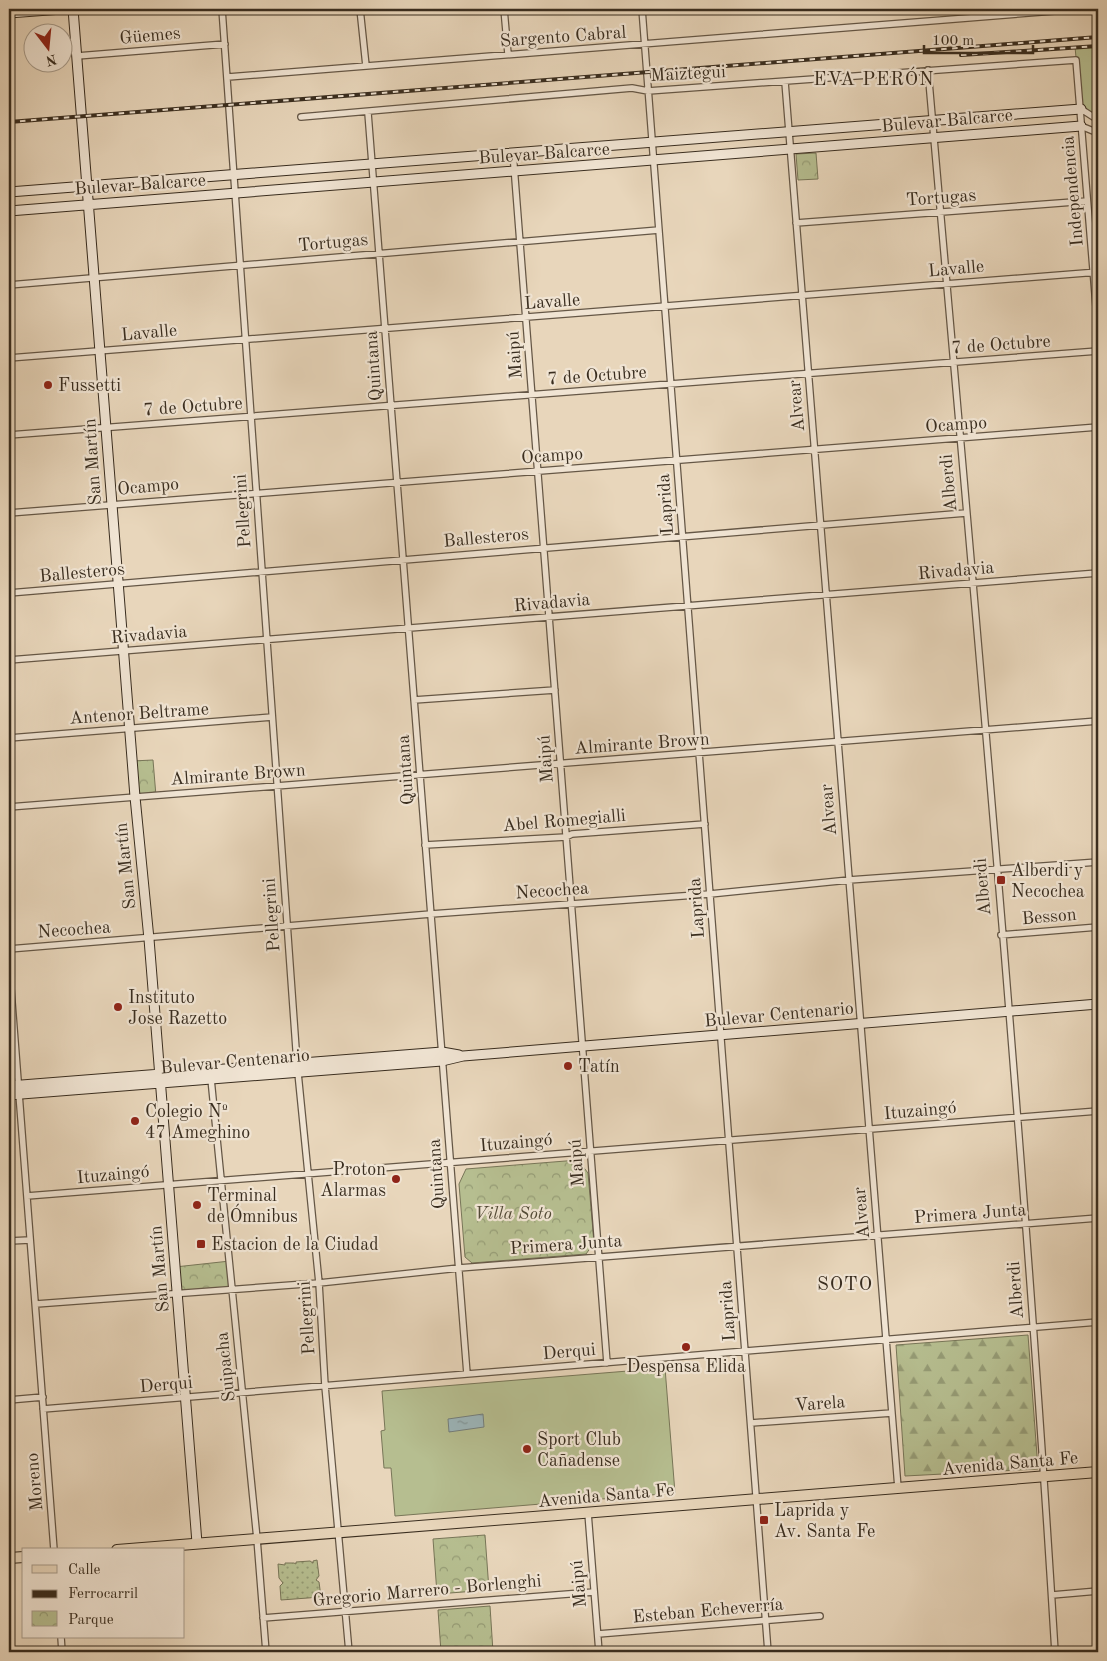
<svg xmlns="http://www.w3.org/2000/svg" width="1107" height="1661" font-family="'Old Standard TT',serif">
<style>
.grass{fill:#b6be90;stroke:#787658}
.forest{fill:url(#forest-firs);stroke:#787658}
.park{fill:url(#park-crowns);stroke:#787658}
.garden{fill:url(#garden-dots);stroke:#787658}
.water{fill:url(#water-ripples);stroke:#747f7d}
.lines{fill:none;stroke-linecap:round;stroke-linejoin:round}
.street-casing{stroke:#655746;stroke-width:8}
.secondary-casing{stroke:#392d1f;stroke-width:11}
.primary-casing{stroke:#392d1f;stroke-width:12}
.street{stroke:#f0e4d3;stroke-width:5.5}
.secondary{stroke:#f0e4d3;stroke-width:9}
.primary{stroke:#e8d6bb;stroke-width:10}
.rail-casing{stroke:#392d1f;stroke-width:4}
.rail{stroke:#f0e4d3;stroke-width:2;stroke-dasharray:5.5;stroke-linecap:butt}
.poi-dot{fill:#8f2418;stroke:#f0e4d3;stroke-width:2}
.labels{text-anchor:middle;stroke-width:4.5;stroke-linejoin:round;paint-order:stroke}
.street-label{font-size:18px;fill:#392d1f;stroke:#f0e4d3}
.poi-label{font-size:18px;fill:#392d1f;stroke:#f0e4d3;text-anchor:start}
.park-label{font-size:18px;font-style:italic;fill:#524a36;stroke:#f0e4d3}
.neighbourhood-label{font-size:19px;letter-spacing:1px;fill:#392d1f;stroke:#f0e4d3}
</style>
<defs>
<pattern id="forest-firs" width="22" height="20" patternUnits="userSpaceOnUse" patternTransform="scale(1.25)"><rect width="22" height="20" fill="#b6be90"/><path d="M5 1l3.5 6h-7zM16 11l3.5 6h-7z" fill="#959b75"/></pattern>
<pattern id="park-crowns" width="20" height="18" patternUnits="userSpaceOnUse" patternTransform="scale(1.25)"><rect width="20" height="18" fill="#b6be90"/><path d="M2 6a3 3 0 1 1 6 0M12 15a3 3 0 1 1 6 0" fill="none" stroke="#959b75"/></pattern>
<pattern id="garden-dots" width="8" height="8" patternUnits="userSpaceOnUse" patternTransform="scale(1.25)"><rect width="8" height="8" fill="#b6be90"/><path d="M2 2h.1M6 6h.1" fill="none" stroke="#959b75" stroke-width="1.8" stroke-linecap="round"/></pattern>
<pattern id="water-ripples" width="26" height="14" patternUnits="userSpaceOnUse" patternTransform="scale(1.25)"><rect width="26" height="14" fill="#9cb6bb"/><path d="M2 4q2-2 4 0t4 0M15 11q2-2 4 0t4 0" fill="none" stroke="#809497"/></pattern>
</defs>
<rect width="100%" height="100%" fill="#e8d6bb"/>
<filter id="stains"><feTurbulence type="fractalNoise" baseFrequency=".004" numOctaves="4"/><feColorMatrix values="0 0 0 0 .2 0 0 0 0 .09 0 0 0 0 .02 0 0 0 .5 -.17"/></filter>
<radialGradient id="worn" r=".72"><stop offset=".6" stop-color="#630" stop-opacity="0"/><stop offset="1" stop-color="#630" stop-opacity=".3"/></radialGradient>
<!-- grass -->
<path class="grass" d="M1098,46V120L1081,109L1075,47Z
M665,1368L675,1493L395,1516L391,1468H384L381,1431L385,1430L382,1391Z"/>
<!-- forest -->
<path class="forest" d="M1028,1335L1038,1469L905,1476L896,1345Z"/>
<!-- park -->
<path class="park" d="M816,153L818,179L798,180L796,154Z
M153,760L156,796L135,797L132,761Z
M578,1160L588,1173L594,1243L586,1254L472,1263L465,1257L459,1184L466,1169Z
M230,1261L233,1289L177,1293L175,1267Z
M485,1535L489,1590L437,1594L433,1539Z
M490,1606L493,1652H441L438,1610Z"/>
<!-- garden -->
<path class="garden" d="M317,1560L319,1576L316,1580L319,1582L321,1597L281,1600L280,1586L283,1583L279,1578L278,1564L285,1565V1563H294L296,1564V1562L310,1561L313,1563V1561Z"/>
<!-- water -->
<path class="water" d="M483,1414L484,1427L449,1432L448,1419Z"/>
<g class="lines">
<!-- street casing -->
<g class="street-casing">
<path id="street" d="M222,9L297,1063L319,1283L325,1386L349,1652
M360,9L366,66
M504,9L508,54
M642,9L768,1652
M77,56L225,44
M928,70C974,597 1023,1124 1055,1652
M228,77L1080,9
M785,82L898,1488
M1081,109L1098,120
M368,113L467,1374
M301,117L632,88L648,91L1076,60L1098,331
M1081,126L1098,133
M513,153L607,1363
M796,223L1087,201
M9,285L659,230
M9,358L1098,272
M9,435L1098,351
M9,513L1098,427
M9,593L966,513
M9,660L1098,573
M414,700L555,690
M9,738L272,717
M9,807L1098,721
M425,845L566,837L572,834L705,824
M1001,935L1098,927
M9,949L431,914L710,894L849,880L1098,862
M9,963L54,1550
M211,1079L257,1539L266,1652
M27,1196L1098,1111
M9,1241L30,1240
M36,1304L319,1283L459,1268L1098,1218
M9,1400L43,1397
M43,1409L1098,1322
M751,1423L892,1413
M588,1513L599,1652
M1052,1595L1098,1591
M263,1618L594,1592
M598,1634L820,1616
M61,1637L62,1652"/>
</g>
<!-- secondary casing -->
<g class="secondary-casing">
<path id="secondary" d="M73,9L135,797L149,939L197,1543
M9,13L62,9
M9,192L1081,109
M9,211L1081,126
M9,1086L442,1052L459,1055
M9,1095L442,1061L463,1056L1098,1004"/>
</g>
<!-- primary casing -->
<g class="primary-casing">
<path id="primary" d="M117,1550L1098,1472
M9,1558L24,1557"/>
</g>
<!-- street -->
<use href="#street" class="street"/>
<!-- secondary -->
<use href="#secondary" class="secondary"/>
<!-- primary -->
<use href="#primary" class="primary"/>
<!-- rail casing -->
<g class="rail-casing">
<path id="rail" d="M961,55L1098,46
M9,122L1098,37"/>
</g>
<!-- rail -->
<use href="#rail" class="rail"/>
</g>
<!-- markers -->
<g class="poi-dot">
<circle cx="48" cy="385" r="5"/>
<rect x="996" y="875" width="10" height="10" rx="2.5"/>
<circle cx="118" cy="1007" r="5"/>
<circle cx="568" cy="1066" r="5"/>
<circle cx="135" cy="1121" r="5"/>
<circle cx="396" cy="1179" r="5"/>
<circle cx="197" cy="1205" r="5"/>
<rect x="196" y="1239" width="10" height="10" rx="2.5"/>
<circle cx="686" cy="1347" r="5"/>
<circle cx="527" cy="1449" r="5"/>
<rect x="759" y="1515" width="10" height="10" rx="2.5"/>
</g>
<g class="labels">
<!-- street labels -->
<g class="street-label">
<text transform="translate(150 35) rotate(-5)" y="6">Güemes</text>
<text transform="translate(563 36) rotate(-4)" y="6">Sargento Cabral</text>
<text transform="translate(688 73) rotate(-3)" y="6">Maiztegui</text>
<text transform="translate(947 120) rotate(-5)" y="6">Bulevar Balcarce</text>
<text transform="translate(544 153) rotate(-4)" y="6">Bulevar Balcarce</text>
<text transform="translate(140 184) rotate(-4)" y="6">Bulevar Balcarce</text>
<text transform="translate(1072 191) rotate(-95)" y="6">Independencia</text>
<text transform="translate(941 197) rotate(-4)" y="6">Tortugas</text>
<text transform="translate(333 242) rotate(-5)" y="6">Tortugas</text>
<text transform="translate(956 268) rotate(-5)" y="6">Lavalle</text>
<text transform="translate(552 301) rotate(-4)" y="6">Lavalle</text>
<text transform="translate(149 332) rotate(-5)" y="6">Lavalle</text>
<text transform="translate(1001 344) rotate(-4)" y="6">7 de Octubre</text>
<text transform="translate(514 355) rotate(-94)" y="6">Maipú</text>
<text transform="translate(373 366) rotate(-94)" y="6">Quintana</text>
<text transform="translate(597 375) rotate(-4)" y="6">7 de Octubre</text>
<text transform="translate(193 406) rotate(-4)" y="6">7 de Octubre</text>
<text transform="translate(796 406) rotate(-95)" y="6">Alvear</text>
<text transform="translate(956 424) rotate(-4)" y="6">Ocampo</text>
<text transform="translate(552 455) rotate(-4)" y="6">Ocampo</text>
<text transform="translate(92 462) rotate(-94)" y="6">San Martín</text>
<text transform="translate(948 483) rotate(-95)" y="6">Alberdi</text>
<text transform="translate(148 486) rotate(-5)" y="6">Ocampo</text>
<text transform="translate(665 504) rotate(-94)" y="6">Laprida</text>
<text transform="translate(242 511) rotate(-94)" y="6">Pellegrini</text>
<text transform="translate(486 537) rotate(-5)" y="6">Ballesteros</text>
<text transform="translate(956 570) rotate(-5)" y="6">Rivadavia</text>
<text transform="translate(82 572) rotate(-5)" y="6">Ballesteros</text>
<text transform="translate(552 602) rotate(-5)" y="6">Rivadavia</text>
<text transform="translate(149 634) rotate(-5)" y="6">Rivadavia</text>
<text transform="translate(139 713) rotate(-4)" y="6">Antenor Beltrame</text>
<text transform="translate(642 743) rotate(-4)" y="6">Almirante Brown</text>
<text transform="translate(545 759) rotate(-94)" y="6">Maipú</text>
<text transform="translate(405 770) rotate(-94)" y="6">Quintana</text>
<text transform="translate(238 774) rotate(-4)" y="6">Almirante Brown</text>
<text transform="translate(828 810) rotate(-95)" y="6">Alvear</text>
<text transform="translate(564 820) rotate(-5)" y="6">Abel Romegialli</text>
<text transform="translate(125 866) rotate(-96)" y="6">San Martín</text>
<text transform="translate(982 887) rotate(-95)" y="6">Alberdi</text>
<text transform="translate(552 890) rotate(-4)" y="6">Necochea</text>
<text transform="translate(696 908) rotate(-94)" y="6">Laprida</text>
<text transform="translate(271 915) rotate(-94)" y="6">Pellegrini</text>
<text transform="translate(1049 916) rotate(-5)" y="6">Besson</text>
<text transform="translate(74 929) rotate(-4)" y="6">Necochea</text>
<text transform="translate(779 1014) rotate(-5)" y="6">Bulevar Centenario</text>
<text transform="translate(235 1061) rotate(-5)" y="6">Bulevar Centenario</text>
<text transform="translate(920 1110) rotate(-5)" y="6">Ituzaingó</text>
<text transform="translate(516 1142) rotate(-5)" y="6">Ituzaingó</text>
<text transform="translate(576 1163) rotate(-94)" y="6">Maipú</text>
<text transform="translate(113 1174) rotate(-5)" y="6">Ituzaingó</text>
<text transform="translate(436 1174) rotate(-94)" y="6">Quintana</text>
<text transform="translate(861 1213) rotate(-95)" y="6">Alvear</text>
<text transform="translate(970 1213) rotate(-4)" y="6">Primera Junta</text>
<text transform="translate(566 1244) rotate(-4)" y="6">Primera Junta</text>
<text transform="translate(159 1269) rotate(-95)" y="6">San Martín</text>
<text transform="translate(1015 1290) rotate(-94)" y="6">Alberdi</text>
<text transform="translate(727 1311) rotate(-94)" y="6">Laprida</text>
<text transform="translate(306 1318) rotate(-94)" y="6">Pellegrini</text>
<text transform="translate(569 1351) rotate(-5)" y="6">Derqui</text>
<text transform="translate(225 1367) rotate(-96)" y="6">Suipacha</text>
<text transform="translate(166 1384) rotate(-5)" y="6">Derqui</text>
<text transform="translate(820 1403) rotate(-4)" y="6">Varela</text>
<text transform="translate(1010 1463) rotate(-5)" y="6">Avenida Santa Fe</text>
<text transform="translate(34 1482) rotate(-95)" y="6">Moreno</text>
<text transform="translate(606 1495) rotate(-5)" y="6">Avenida Santa Fe</text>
<text transform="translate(578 1584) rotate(-95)" y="6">Maipú</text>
<text transform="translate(427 1590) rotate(-5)" y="6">Gregorio Marrero - Borlenghi</text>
<text transform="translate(708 1610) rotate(-5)" y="6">Esteban Echeverría</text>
</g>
<!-- poi labels -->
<g class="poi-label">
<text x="58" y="391">Fussetti</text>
<text x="1011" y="876">Alberdi y<tspan x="1011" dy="21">Necochea</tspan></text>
<text x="128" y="1003">Instituto<tspan x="128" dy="21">Jose Razetto</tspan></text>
<text x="578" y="1072">Tatín</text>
<text x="145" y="1117">Colegio Nº<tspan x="145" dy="21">47 Ameghino</tspan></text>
<text x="386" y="1175" text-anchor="end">Proton<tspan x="386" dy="21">Alarmas</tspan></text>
<text x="207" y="1201">Terminal<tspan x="207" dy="21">de Ómnibus</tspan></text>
<text x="211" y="1250">Estacion de la Ciudad</text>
<text x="686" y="1372" text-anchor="middle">Despensa Elida</text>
<text x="537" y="1445">Sport Club<tspan x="537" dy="21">Cañadense</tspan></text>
<text x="774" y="1516">Laprida y<tspan x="774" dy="21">Av. Santa Fe</tspan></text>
</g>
<!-- park labels -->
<g class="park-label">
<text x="513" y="1219">Villa Soto</text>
</g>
<!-- neighbourhood labels -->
<g class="neighbourhood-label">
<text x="874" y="85">EVA PERÓN</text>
<text x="845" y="1290">SOTO</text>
</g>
</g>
<!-- margin -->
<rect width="1107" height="1661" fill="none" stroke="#e8d6bb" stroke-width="30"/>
<rect x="10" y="10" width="1087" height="1641" fill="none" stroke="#392d1f" stroke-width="2.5"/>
<rect x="15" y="15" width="1077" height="1631" fill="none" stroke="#392d1f"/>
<!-- legend -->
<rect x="22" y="1548" width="162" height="90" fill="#f0e4d3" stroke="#a79b8b"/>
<rect x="32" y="1565" width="25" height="8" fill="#e8d6bb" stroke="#a79b8b"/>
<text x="68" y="1574" font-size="15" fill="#392d1f">Calle</text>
<rect x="32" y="1590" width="25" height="8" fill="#392d1f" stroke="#a79b8b"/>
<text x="68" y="1598" font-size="15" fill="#392d1f">Ferrocarril</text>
<rect x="32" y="1611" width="25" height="15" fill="url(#park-crowns)" stroke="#a79b8b"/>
<text x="68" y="1624" font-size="15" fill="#392d1f">Parque</text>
<!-- north arrow -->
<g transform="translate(48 48) rotate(164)"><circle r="24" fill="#f0e4d3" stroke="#a79b8b"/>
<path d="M0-4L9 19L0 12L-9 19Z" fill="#8f2418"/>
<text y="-8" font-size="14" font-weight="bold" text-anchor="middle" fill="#392d1f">N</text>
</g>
<!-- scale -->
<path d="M924 45v8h109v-8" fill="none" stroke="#392d1f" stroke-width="2.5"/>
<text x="932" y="45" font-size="15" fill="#392d1f" stroke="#f0e4d3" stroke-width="4" paint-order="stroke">100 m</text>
<rect width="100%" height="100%" filter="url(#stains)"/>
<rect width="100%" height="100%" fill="url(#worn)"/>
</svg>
